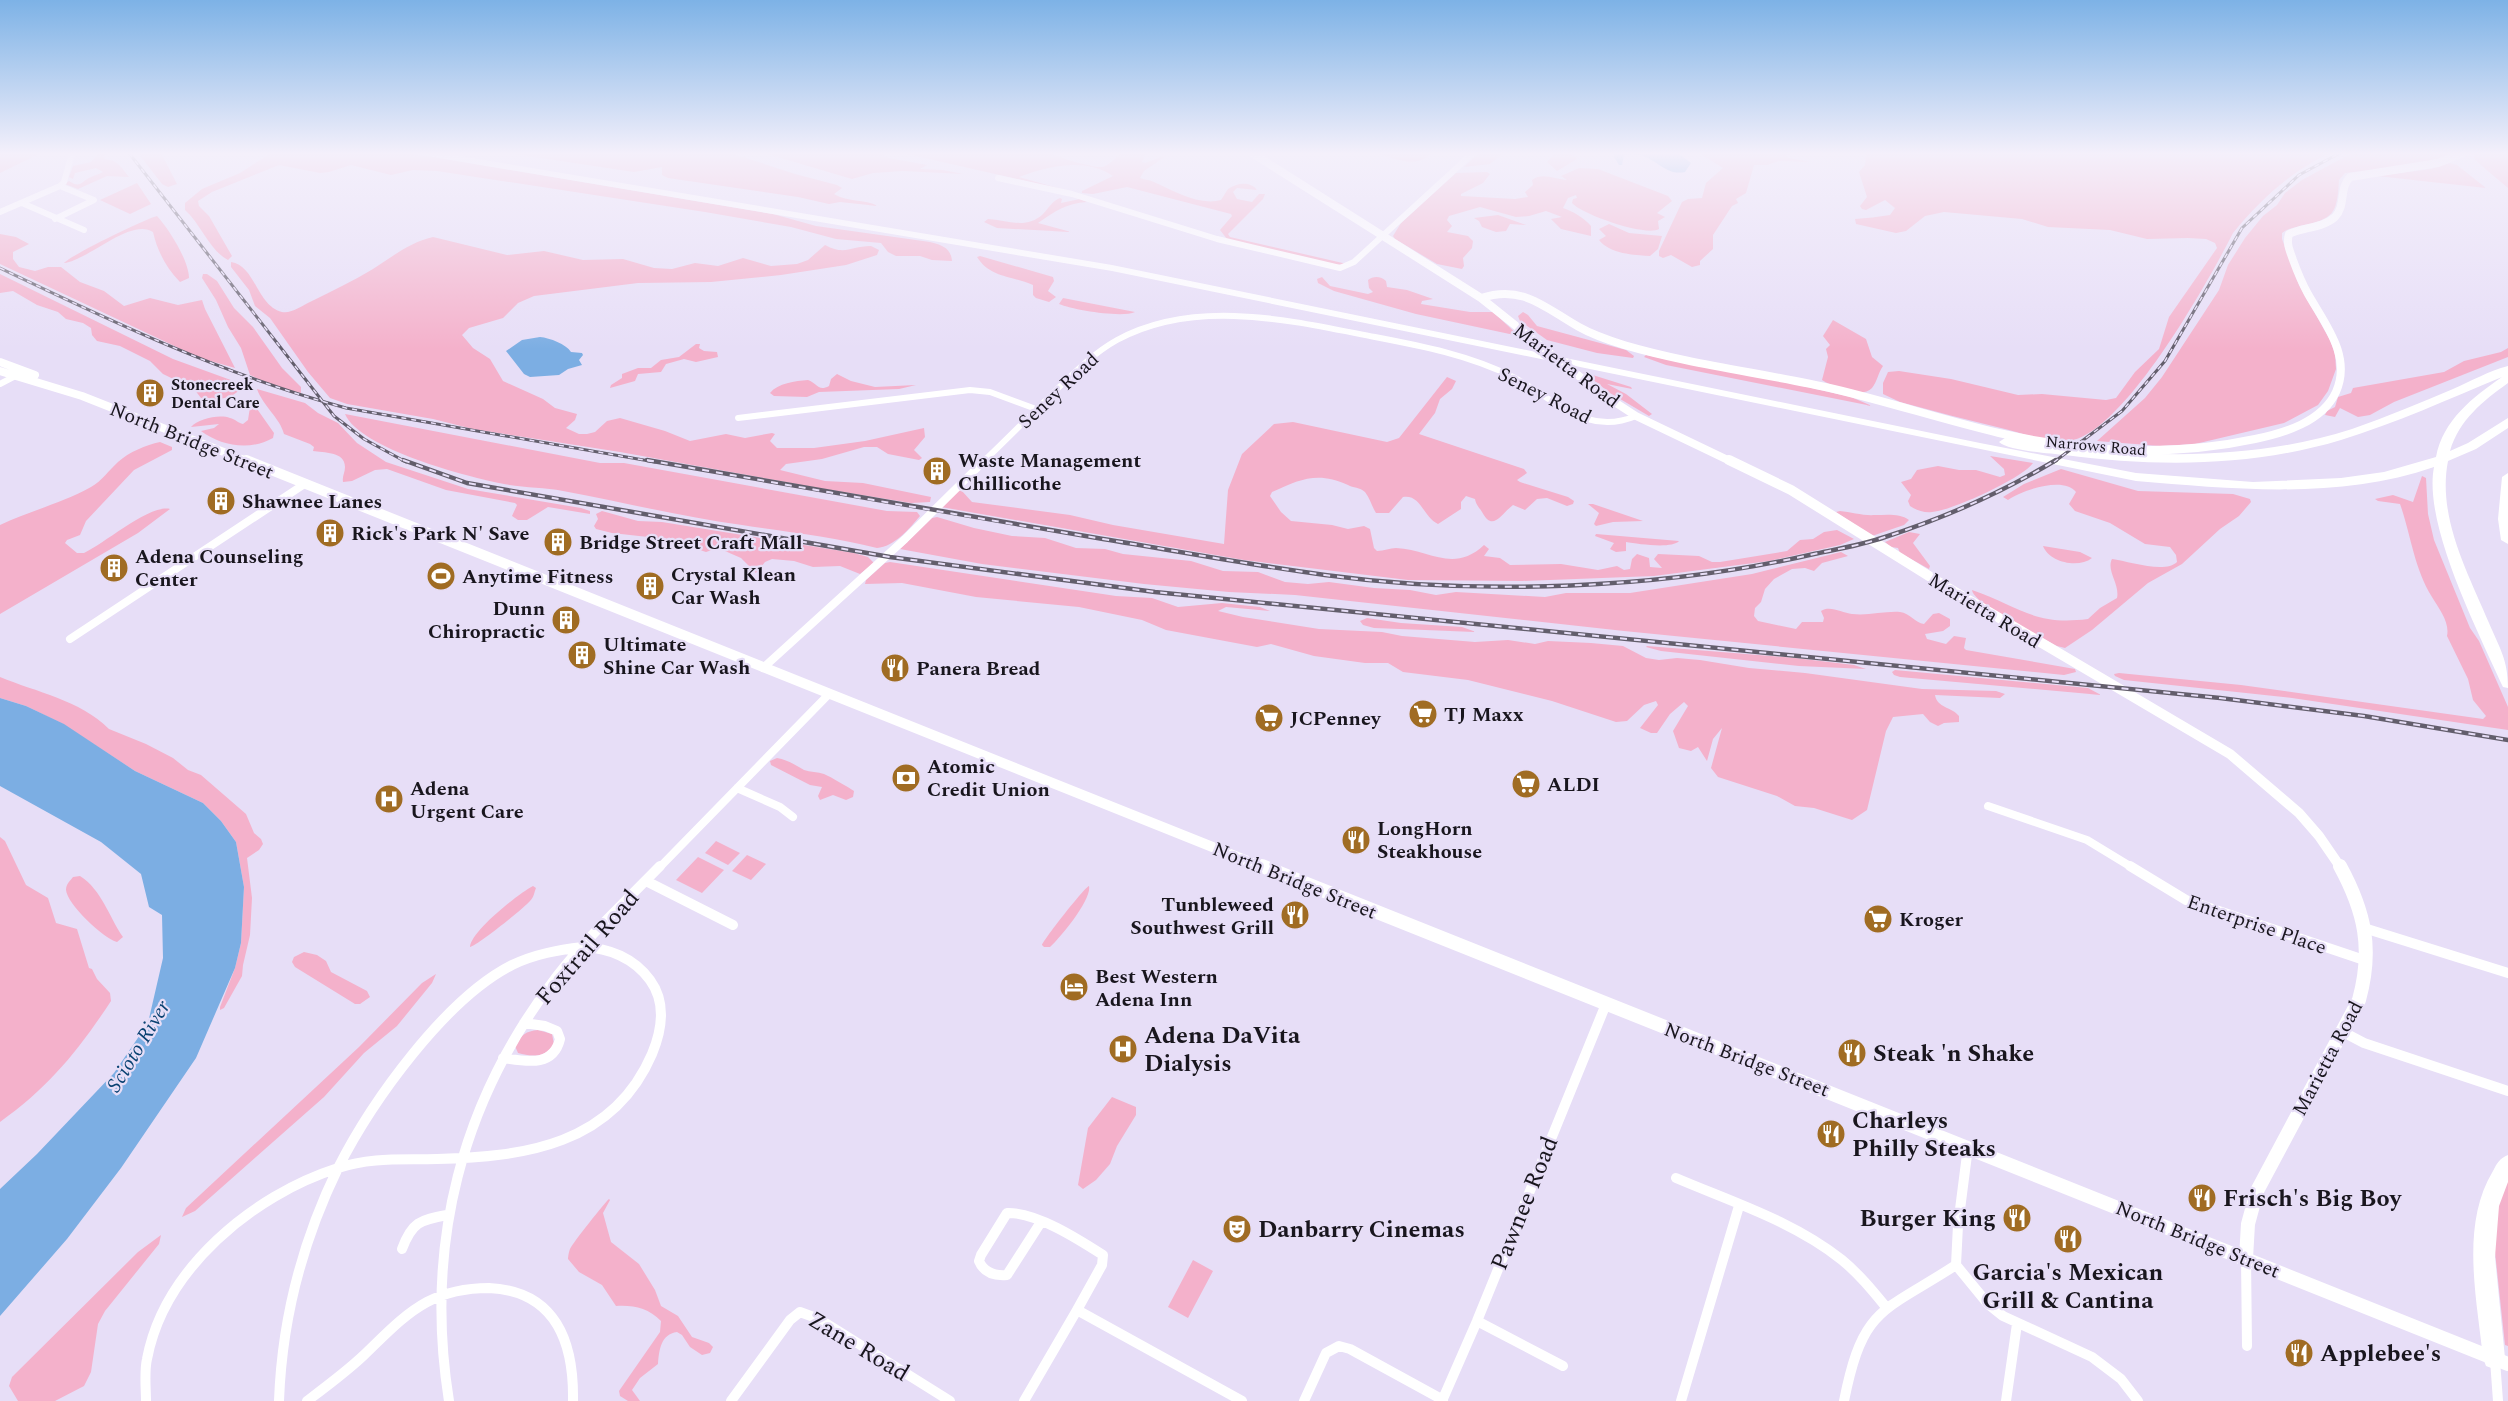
<svg xmlns="http://www.w3.org/2000/svg" width="2508" height="1401" font-family="Spectral,serif">
<style>
.green{fill:#f4b1cb}
.water{fill:#7caee3}
.lines{fill:none;stroke-linecap:round;stroke-linejoin:round}
.minor-far2{stroke:#fff;stroke-width:6}
.minor-far1{stroke:#fff;stroke-width:8}
.minor{stroke:#fff;stroke-width:10}
.tertiary-far2{stroke:#fff;stroke-width:8}
.tertiary-far1{stroke:#fff;stroke-width:10}
.tertiary{stroke:#fff;stroke-width:14}
.secondary-far2{stroke:#fff;stroke-width:8}
.secondary-far1{stroke:#fff;stroke-width:10}
.secondary{stroke:#fff;stroke-width:14}
.motorway{fill:#fff;fill-rule:evenodd}
.rail-far1-casing{stroke:#635e6c;stroke-width:3}
.rail-casing{stroke:#635e6c;stroke-width:4.5}
.rail-far1{stroke:#e7def7;stroke-width:1.5;stroke-dasharray:5;stroke-linecap:butt}
.rail{stroke:#e7def7;stroke-width:2;stroke-dasharray:7;stroke-linecap:butt}
.labels{text-anchor:middle;stroke-width:4.5;stroke-linejoin:round;paint-order:stroke}
.far-poi-label{font-size:16px;font-weight:bold;fill:#19161e;stroke:#e7def7;text-anchor:start}
.far-street-label{font-size:16px;fill:#19161e;stroke:#e7def7}
.street-label{font-size:20px;fill:#19161e;stroke:#e7def7}
.poi-label{font-size:20px;font-weight:bold;fill:#19161e;stroke:#e7def7;text-anchor:start}
.water-label{font-size:21px;font-style:italic;fill:#0a4272;stroke:#e7def7}
.near-street-label{font-size:24px;fill:#19161e;stroke:#e7def7}
.near-poi-label{font-size:24px;font-weight:bold;fill:#19161e;stroke:#e7def7;text-anchor:start}
</style>
<rect width="100%" height="100%" fill="#e7def7"/>
<!-- green -->
<path class="green" d="M0,153H41L0,173Z
M99,153H106L104,159C118,160 121,167 129,177L107,176L78,189L65,184L69,181C80,188 80,183 89,178C94,175 98,175 103,172L96,168L75,173L73,179L69,177L73,166L91,162Z
M138,153H161L177,184L168,187L162,184Z
M271,153H400L434,157L773,214L816,226L930,242C942,245 951,248 952,261L932,260L920,256H896L888,252L881,243L836,239L791,227L705,212L437,171L413,170L391,175L351,165L329,172L320,173L279,165L212,192L198,201L199,206L209,216L232,256L228,260C209,250 201,224 185,210V203L202,189L240,173Z
M508,153H731L795,174L837,185L842,188L834,194C846,202 865,199 878,206L840,202L829,204L798,197L668,178L662,175V167L634,172Z
M764,153H884V157L927,165L920,169L943,170L963,174L903,171L873,173L852,179Z
M903,153H1051C1058,158 1094,168 1102,167C1110,165 1116,157 1122,153H1146L1142,162L1145,163L1169,154L1144,171L1140,178C1145,180 1150,180 1154,182C1174,191 1199,206 1221,200L1228,189C1237,183 1250,181 1257,190L1237,188L1233,192L1237,199L1252,202L1259,194H1265L1263,199L1228,234L1230,237L1347,264L1335,265L1227,239L1220,230L1232,216L1231,214L1127,187L1093,194L1082,193V191L1113,176C1086,157 1047,166 1019,177L1061,189Z
M1372,153H1432C1413,171 1394,156 1372,153Z
M1479,153H1504L1490,164L1464,167Z
M1551,153H1571L1577,159L1557,171L1547,162L1553,155Z
M1699,153H1791L1784,157L1811,162L1779,161L1767,165H1754L1746,193L1736,199L1738,203L1732,206L1713,235V249L1700,261V265L1692,267L1671,255L1663,258L1659,256V251L1682,202L1688,199L1702,198L1706,183L1723,168Z
M1866,153H2330C2290,172 2261,199 2233,233C2208,282 2124,433 2069,441C2048,443 2022,433 2001,428C1967,420 1934,411 1900,402L1883,394V383L1888,372L1899,371L1951,379L2018,395L2042,394L2106,400L2116,398L2135,372L2159,349L2169,317L2217,248L2215,243L2206,239L2188,238L2147,239L2110,230L2048,227L2022,219L1944,212L1925,216L1906,231L1896,233L1856,224L1855,219C1867,218 1878,217 1890,215L1895,208L1885,200L1866,210L1862,209L1860,206L1867,197L1859,172L1865,165Z
M2352,153H2446L2448,155V157L2413,166L2345,173L2339,180C2337,214 2334,219 2300,226C2293,228 2287,229 2282,233V239L2299,285L2330,340L2335,354L2336,369L2328,391L2318,405L2284,423L2195,444L2160,446L2097,441L2145,398L2162,377L2219,290L2228,265L2245,238L2263,216L2277,205L2285,193L2302,180Z
M2473,153H2508V188L2475,160Z
M2450,163L2457,165L2486,188L2377,176L2431,169Z
M1579,168L1598,169L1668,196L1672,201L1657,213L1665,217L1658,221L1659,229C1646,237 1581,214 1572,203L1573,199L1577,198L1576,195L1568,198L1563,208C1574,212 1583,217 1591,226V236L1561,229L1551,219L1562,217L1546,211L1529,216L1516,217L1480,207L1449,216L1447,220L1452,226L1447,232L1468,236L1473,241L1472,248L1463,258L1464,266L1462,269L1437,264L1395,239L1393,236L1401,223L1456,173L1487,172L1490,174L1483,183L1461,194V196L1515,199L1528,197L1525,192L1533,185L1532,180C1542,172 1555,179 1567,180L1561,176Z
M137,183L151,204L130,214L100,200Z
M1060,198L1062,199L1061,203L1080,199L1087,202C1066,203 1054,212 1038,223L1071,232L997,228L984,222L988,219C1007,220 1026,230 1043,214C1049,208 1051,202 1060,198Z
M1498,215L1526,225L1510,224L1506,231L1496,232L1482,227L1479,221L1474,218Z
M157,216C169,229 189,261 189,278L180,282C166,268 157,250 153,232C131,217 87,261 64,263C71,255 145,219 157,216Z
M1609,224L1629,233L1662,236L1658,249L1650,256C1634,255 1610,254 1599,240L1606,236L1599,229Z
M0,234L16,237L29,244L13,252V259L19,267L35,271L48,267H61L80,282L104,291L124,306L150,298L178,305L202,300L205,309L235,368L200,358L0,264Z
M433,237L507,255L544,251L583,260L623,259L654,268L672,269L695,263L718,266L743,258L771,266L797,264L808,260L825,245C845,256 851,246 871,246L879,250L877,255L846,265L781,275L711,282L638,283L534,296L518,303L503,318L469,328L462,335L473,348L490,359L503,381L543,399L555,408L577,414L575,420L566,428L579,434H587L595,432L607,421L620,418L665,431L690,441L726,434L745,438L772,433L775,434L770,441L777,448H814L865,441L924,428L925,437L914,450L922,458L919,460L888,454L877,447H864L822,459L786,464L780,470L825,481L863,483L931,497L930,502L911,503L819,488L620,452L473,429L433,419L347,404L330,398L308,372L270,318L255,306L249,290L231,267V262C255,265 257,306 282,312C291,314 303,305 312,301C332,291 353,281 373,269C392,257 410,242 433,237Z
M980,256L1053,277L1054,281L1048,291L1056,297L1049,302L1036,298L1033,295V285C1013,276 990,278 977,257Z
M0,274L173,359L239,383L242,387C232,400 217,400 201,398L194,389L163,374L150,361L120,346L97,341L92,335L91,328L83,323L66,319L58,312L37,305L13,291L0,293Z
M203,274H207L217,281L234,308L253,327L282,368L301,387V393L273,386L250,375L241,348L228,327L216,300L202,278Z
M1322,277L1330,286L1368,294L1373,292L1369,288L1368,280C1373,276 1381,276 1386,281L1387,287L1407,290L1433,299L1422,301L1421,304L1470,312H1493L1519,336L1416,314L1334,291L1318,283L1317,279Z
M1063,298L1135,312C1122,318 1073,310 1059,304Z
M1523,312L1528,315L1537,326L1626,350L1634,356L1633,358L1597,353L1547,340L1520,321L1518,316Z
M1833,320L1866,339L1872,357L1883,366C1878,373 1877,382 1872,388C1862,399 1833,387 1822,380L1828,357L1826,349L1830,345L1823,336Z
M696,344H700L699,348L704,351L717,352L718,357L696,362L684,359L666,364L661,372L638,374L635,381L610,388L611,385L622,378V374L638,368H651L661,360L679,357Z
M2508,348V357L2394,402L2370,415L2358,417L2340,408L2335,417L2325,415L2327,411L2335,407L2338,397L2351,393L2353,388L2444,372L2464,361L2501,352Z
M1646,355L1794,384L1851,397L1872,406L1666,365L1644,357Z
M1583,372L1631,387L1632,389L1607,384L1626,394L1652,414L1649,416L1610,393Z
M837,374L851,381L875,387L916,385L899,389L819,392L807,397L774,396L770,393C778,383 795,381 808,380C817,383 818,392 829,386L831,379Z
M1447,377L1456,381L1452,389L1440,399L1435,413L1419,434L1524,469L1527,473L1517,480L1520,482L1568,497L1574,501L1573,504L1567,506L1547,498L1537,499L1525,510L1513,505C1500,515 1493,532 1482,512C1479,507 1476,505 1475,499L1466,496L1461,502V509L1438,524C1423,517 1421,494 1403,497L1389,513H1376C1372,507 1370,498 1365,492C1360,487 1353,488 1348,485C1318,471 1300,479 1272,492L1270,496L1281,512L1291,521L1332,525L1348,529L1364,526L1370,529L1374,548L1377,551C1384,551 1390,548 1396,548C1429,549 1453,574 1484,545L1489,549L1484,556L1500,558L1510,565L1561,564L1598,570L1617,566L1624,570L1630,569L1632,559L1637,554L1649,558L1650,567L1662,568L1654,559L1658,554L1699,556L1712,562H1720L1787,551L1800,540L1813,539L1824,532L1837,530L1854,539L1840,545L1769,561L1654,576L1522,581L1408,580L1244,560L941,507L957,490L962,491L972,502L1070,515L1113,525L1224,544L1228,490L1242,454L1274,424L1293,422L1387,442L1399,438Z
M257,389L305,403L318,413L338,423L357,443L386,462L468,489L581,508L590,511V514L548,507L527,520H518L512,516L517,505L515,503L446,490L387,469L375,470L352,481L343,482C342,476 345,473 345,467C345,451 323,453 313,451L314,447L310,444L284,434C280,418 263,406 257,389Z
M255,406L274,433L273,438C250,451 221,446 201,431L214,428L219,424L191,427C198,419 219,414 230,418C235,419 238,423 243,424L248,420L250,407Z
M345,414L600,463H624L887,511L917,512L920,516C910,528 894,547 877,548C834,537 787,532 742,525C682,517 623,502 563,491C544,487 524,488 504,484C468,477 360,449 345,414Z
M160,442L172,447V450L134,470L86,521L80,535L67,540L65,543L77,553H84C104,544 150,504 170,509L138,533L0,614V525C30,511 62,503 91,487C102,481 109,470 118,462C129,452 146,445 160,442Z
M1990,456L2033,463C2023,478 1951,511 1932,512C1924,513 1916,510 1910,506L1908,501L1911,495L1901,482L1911,479L1917,470L1938,466L1959,470H1976L2000,477L2005,475L2004,469Z
M2061,469L2138,491L2233,494L2250,499L2251,502L2239,516L2220,529L2182,564L2148,583L2092,630L2065,648L2057,646C2041,637 1973,604 1972,590C2019,606 2033,626 2088,619L2100,608L2117,598C2120,584 2106,571 2112,559C2128,561 2165,574 2177,562L2176,555L2170,547L2145,544L2110,523L2075,511L2069,504L2076,492C2064,476 2022,490 2008,500L2003,497L2024,484Z
M2422,476L2426,478L2428,514L2434,540L2470,628L2479,641L2508,707V730L2292,698L2124,680L2115,676L2114,674L2119,673L2241,685L2483,719L2486,716L2473,700L2468,679L2447,636C2450,622 2439,609 2432,597C2414,568 2411,535 2400,504L2378,501L2375,499L2393,495L2413,502Z
M1588,504H1593L1643,521L1613,522L1596,526L1594,524L1599,513Z
M602,511L638,521L662,522L854,553L868,557L874,563L860,574L840,566L813,567L794,561L772,559L765,562L756,573L741,558L718,548L706,552L666,539L612,533L596,529L594,526L598,519L596,514Z
M1840,511C1851,512 1864,516 1875,515C1886,515 1900,513 1909,520L1904,525L1872,536L1836,512Z
M937,517L974,528L1012,536L1045,538L1076,548L1105,549L1123,554L1191,561L1223,571L1258,572L1285,582L1308,584L1329,582L1374,588L1410,590L1436,595L1456,592L1545,597L1566,593H1630L1752,574L1841,552L1848,556L1822,563L1814,571L1805,568L1792,569L1774,579L1765,589L1761,602L1755,608L1754,616L1758,621L1796,629L1802,622H1823L1824,618L1821,611C1830,605 1842,613 1852,614C1868,616 1884,611 1900,612C1910,613 1915,623 1924,624L1933,614L1939,613L1950,619V626L1943,631L1925,634L1927,639L1946,644L1954,636L1966,638L1964,648L1966,650L2075,669L2076,672L2064,675L1624,631L1295,595L1229,592L1144,584L982,564L900,549L932,518Z
M1909,532L1920,534L1913,543L1930,566L1929,569L1900,553L1898,548L1891,547L1885,542Z
M1596,534L1679,541C1672,549 1638,544 1626,542V551L1616,552L1610,549L1614,543L1595,536Z
M2043,546L2080,552L2092,558C2078,569 2049,562 2043,546Z
M890,562L1116,596L1152,598L1178,607L1222,603L1260,607L1270,611L1226,607L1218,611L1243,617L1319,629L1382,632L1402,636L1475,642L1508,640L1535,644L1548,641L1591,643L1623,646L1646,658L1659,660L1677,658L1700,660L1749,668L1805,673L1922,689L1996,691L2005,694L2000,698L1935,695C1937,708 1952,707 1959,716V722L1944,723L1938,726L1930,722L1923,714L1893,717L1886,731L1867,810L1852,820L1814,808L1795,806L1777,796L1718,777L1711,768L1722,728L1713,739L1707,761L1698,747L1691,751L1679,748L1673,731L1688,706L1684,702L1670,714L1657,733H1651L1640,728L1658,705L1656,701L1644,705L1627,721L1616,722L1552,701L1468,680L1403,672L1388,663H1365L1314,656L1271,644L1257,647L1166,630L1142,620L1079,607L976,597L902,583L865,584L866,580L885,563Z
M1367,618L1401,623L1462,627L1476,632L1374,628L1363,625L1360,621Z
M1647,646L1795,658L1854,665L1866,669L1799,666L1661,651L1646,647Z
M1895,670L2088,688L2101,695L1900,677L1894,675L1892,672Z
M0,677C36,692 80,700 109,729L146,744L173,758L188,770L201,775L246,814L254,833L261,839L263,844L259,850L247,858L252,898L250,935L243,965L242,976L224,1008L220,1010V1007L235,968L241,943L244,887L236,842L221,821L203,803L135,771L63,724L26,706L0,698Z
M777,758C788,760 795,765 804,770C810,772 818,772 824,774C831,777 848,787 854,791L853,797L846,800L833,795L820,800L818,796L822,787L810,785L771,765L770,761Z
M0,837L5,841L26,885L48,898L56,923L77,929L89,968L92,969L97,979L110,993L111,1001C78,1051 49,1087 0,1122Z
M716,841L740,853L728,865L705,853Z
M747,855L766,864L751,880L732,871Z
M698,857L724,870L702,893L676,880Z
M80,876C102,890 109,917 123,937L117,942C103,938 67,904 66,890C66,884 70,881 73,877Z
M533,886L536,888C534,893 534,897 530,901C524,908 477,946 470,947C471,931 518,894 533,886Z
M1089,886C1092,899 1061,937 1050,947H1044L1042,945C1045,938 1084,888 1089,886Z
M304,952L317,955L326,961L331,972L367,991L370,997L360,1004H355L295,967L292,962L294,957Z
M436,974L432,983L397,1026L364,1053L324,1097L195,1211L182,1217L186,1208L359,1047L422,983Z
M538,1030L552,1034L554,1044C546,1058 532,1057 518,1053L515,1046C521,1035 526,1031 538,1030Z
M1112,1097L1136,1107V1115L1117,1146L1110,1164L1096,1180L1083,1189L1078,1185L1088,1128Z
M2508,1175V1346L2505,1345L2494,1243V1216Z
M609,1199L610,1200L603,1213L611,1242L639,1264L655,1290L661,1306L678,1316L692,1337L709,1343L713,1347L710,1353L702,1355L690,1347L682,1335L677,1332C661,1334 659,1350 658,1364L640,1378L632,1390L640,1401H628L620,1396L619,1391L660,1332L661,1321C648,1308 634,1305 616,1306L602,1285L579,1272L568,1259C568,1257 569,1251 570,1249C572,1244 606,1201 609,1199Z
M161,1235L159,1244L105,1311L98,1324L91,1372L84,1386L55,1401H18L9,1386L12,1377L138,1252Z
M1193,1260L1213,1271L1188,1318L1168,1307Z"/>
<!-- water -->
<path class="water" d="M1615,153H1678L1691,163L1685,172C1661,177 1652,148 1624,155L1622,165H1619L1614,157Z
M540,337C550,338 566,344 571,352L582,353L583,355L579,360L582,365L568,369L559,375L530,377L524,374L506,351L522,340Z
M0,698L26,706L64,724L135,771L203,803L221,821L236,842L244,887L241,943L235,968L196,1058L121,1168L67,1239L0,1316V1189L37,1154L114,1073L148,1023L163,958L162,915L149,907L141,874L101,842L0,786Z"/>
<g class="lines">
<!-- minor-far2 -->
<path class="minor-far2" d="M998,178L1072,194L1217,239L1340,268L1354,262L1473,153
M22,203L84,230
M0,212L60,186L64,182L72,153
M55,219L94,200L60,186
M0,384L21,373
M738,418L970,390L990,392L1036,409
M983,462C1006,440 1029,417 1051,395C1072,375 1092,354 1117,340C1196,297 1292,321 1375,337C1422,346 1469,355 1513,377C1555,399 1586,437 1636,416"/>
<!-- minor-far1 -->
<path class="minor-far1" d="M70,639L303,485
M763,668L905,539L985,460
M737,788L780,807L793,817
M1988,806L2087,840L2133,868
M659,868L829,694"/>
<!-- minor -->
<path class="minor" d="M2130,866L2186,900L2367,961
M646,881L733,925
M2364,928L2508,973
M583,947C609,948 634,958 650,980C666,1002 662,1030 652,1054C613,1145 524,1157 437,1159C402,1160 371,1157 338,1168C372,1101 445,999 512,965C535,954 558,950 583,947Z
M2343,1032L2364,1043L2508,1091
M503,1058C525,1061 553,1068 560,1039L557,1031L545,1026L524,1023
M1968,1147L1958,1225L1956,1265L1988,1304L2003,1316L2092,1357L2121,1379L2138,1401
M1676,1178C1732,1202 1793,1221 1842,1260C1859,1274 1872,1290 1886,1307
M1041,1222L1007,1275C995,1276 984,1273 979,1261L981,1255L1007,1213C1036,1212 1078,1239 1103,1255L1102,1265L1077,1310L1242,1401
M402,1249C412,1222 420,1220 447,1215
M2246,1258L2247,1346
M1477,1321L1563,1366
M2495,1360L2498,1401
M146,1401C146,1388 144,1372 147,1359C164,1269 253,1195 338,1168
M279,1401C282,1318 302,1242 338,1168
M307,1401C327,1386 346,1372 364,1355C384,1336 403,1315 427,1302C446,1292 468,1288 489,1288C556,1291 574,1342 573,1401
M449,1401C424,1245 461,1101 557,976C588,936 625,902 660,866
M731,1401L790,1320L800,1312L819,1319L950,1401
M1024,1401L1077,1310
M1304,1401L1326,1353L1339,1346L1350,1349L1443,1400
M1442,1401L1477,1321L1606,1004
M1681,1401L1739,1206
M1844,1401C1863,1306 1882,1313 1956,1265
M2006,1401L2017,1324"/>
<!-- tertiary-far2 -->
<path class="tertiary-far2" d="M1252,153L1481,298L1599,392L1636,416L1732,462
M1481,298C1523,284 1545,308 1579,327C1593,335 1608,340 1624,345C1692,365 1764,373 1834,389C1889,402 1944,420 1999,433C2083,452 2171,457 2255,439C2284,433 2322,422 2336,392C2352,356 2325,324 2308,294C2302,283 2297,271 2293,260C2290,251 2286,244 2289,234C2303,227 2323,228 2335,217C2346,206 2339,188 2350,177L2438,163L2463,153"/>
<!-- tertiary-far1 -->
<path class="tertiary-far1" d="M1729,460L1791,490L1945,586L2230,754L2299,813L2319,836L2341,868"/>
<!-- tertiary -->
<path class="tertiary" d="M2246,1258L2248,1224L2257,1191L2359,1000C2373,949 2365,912 2340,866"/>
<!-- secondary-far2 -->
<path class="secondary-far2" d="M0,362L35,375
M0,371L82,396L249,462"/>
<!-- secondary-far1 -->
<path class="secondary-far1" d="M246,460L1265,868"/>
<!-- secondary -->
<path class="secondary" d="M1262,866L2508,1364"/>
<!-- motorway -->
<path class="motorway" d="M422,153H442L1112,265L1980,443L2136,473L2253,482L2341,478L2384,472L2436,457C2443,420 2473,397 2502,377C2449,399 2396,423 2341,440C2251,467 2157,467 2065,455C2051,453 2008,451 1999,442L2005,438C2121,457 2239,465 2352,429C2386,417 2420,403 2453,389C2471,381 2489,371 2508,366V383C2483,401 2459,420 2450,451L2468,443L2508,418V428L2476,449L2448,461C2437,517 2468,573 2489,623C2500,649 2508,660 2508,688L2503,687L2501,683C2477,629 2423,524 2434,467C2339,500 2234,489 2136,481L1112,271L427,156Z
M2508,473V544L2501,540L2498,519L2502,477Z
M2508,1155V1182L2499,1206L2495,1257L2505,1358L2502,1366L2494,1369L2486,1366L2483,1358C2477,1299 2460,1225 2493,1171C2497,1163 2500,1158 2508,1155Z"/>
<!-- rail-far1 casing -->
<g class="rail-far1-casing">
<path id="rail-far1" d="M129,153L334,416L364,439L406,462
M0,268C113,322 224,375 346,408L655,462
M2054,462L2122,411L2165,361L2242,228L2299,175L2340,153"/>
</g>
<!-- rail casing -->
<g class="rail-casing">
<path id="rail" d="M403,460L467,483L890,557L1155,592L2220,698L2364,716L2508,740
M647,460C799,487 951,514 1103,539C1177,551 1251,565 1325,575C1480,596 1662,589 1814,554C1838,549 1862,545 1885,537C1944,518 2003,492 2056,460"/>
</g>
<!-- rail-far1 -->
<use href="#rail-far1" class="rail-far1"/>
<!-- rail -->
<use href="#rail" class="rail"/>
</g>
<!-- sky -->
<linearGradient id="sky" x2="0" y2="1"><stop stop-color="#7db2e6"/><stop offset="0.44" stop-color="#f4f0fb"/><stop offset="1" stop-color="#f4f0fb" stop-opacity="0"/></linearGradient>
<rect width="2508" height="349" fill="url(#sky)"/>
<!-- icons -->
<defs>
<g id="building-disc" transform="scale(1.5)"><circle r="9.5" fill="#a06c23" stroke="#e7def7"/><path d="M-4-6H4V6H1V3H-1V6H-4ZM-2.5-4.3h1.7v1.8h-1.7ZM.8-4.3h1.7v1.8H.8ZM-2.5-1h1.7V.8h-1.7ZM.8-1h1.7V.8H.8Z" fill="#fff"/></g>
<g id="stadium-disc" transform="scale(1.5)"><circle r="9.5" fill="#a06c23" stroke="#e7def7"/><path d="M0-5a6.5 5 0 1 0 0 10a6.5 5 0 1 0 0-10ZM-3.5-1.8h7v3.6h-7Z" fill="#fff"/></g>
<g id="restaurant-disc" transform="scale(1.5)"><circle r="9.5" fill="#a06c23" stroke="#e7def7"/><path d="M-5-6h1v4h1v-4h1v4h1v-4h1v5L-1.5 .5V6h-2V.5L-5-1ZM5-6V6H3V1.5H1.5Q1.5-4 5-6Z" fill="#fff"/></g>
<g id="supermarket-disc" transform="scale(1.5)"><circle r="9.5" fill="#a06c23" stroke="#e7def7"/><path d="M-6-5.5h2.5l.6 2H6L4.5 2H-2.5L-4.4-4H-6ZM-1.5 3.2a1.3 1.3 0 1 0 .1 0ZM3 3.2a1.3 1.3 0 1 0 .1 0Z" fill="#fff"/></g>
<g id="bank-disc" transform="scale(1.5)"><circle r="9.5" fill="#a06c23" stroke="#e7def7"/><path d="M-6-4H6V4H-6ZM0-2.3a2.3 2.3 0 1 0 0 4.6a2.3 2.3 0 1 0 0-4.6Z" fill="#fff"/></g>
<g id="hospital-disc" transform="scale(1.5)"><circle r="9.5" fill="#a06c23" stroke="#e7def7"/><path d="M-5-5h3v3.5h4V-5h3V5h-3V1.5h-4V5h-3Z" fill="#fff"/></g>
<g id="hotel-disc" transform="scale(1.5)"><circle r="9.5" fill="#a06c23" stroke="#e7def7"/><path d="M-6-4.5h1.5V1H6V5H4.5V3h-9V5H-6ZM-4 0a1.8 1.8 0 1 1 3.6 0ZM.5 0V-2.5h3Q6-2.5 6 0Z" fill="#fff"/></g>
<g id="theatre-disc" transform="scale(1.5)"><circle r="9.5" fill="#a06c23" stroke="#e7def7"/><path d="M-5-5.5Q0-4 5-5.5V0Q5 5 0 6Q-5 5-5 0ZM-3.3-2.5H-1v1.5H-3.3ZM1-2.5H3.3v1.5H1ZM-2.8 1Q0 5.5 2.8 1Z" fill="#fff"/></g>
</defs>
<g fill-rule="evenodd">
<use href="#building-disc" x="150" y="393"/>
<use href="#building-disc" x="937" y="471"/>
<use href="#building-disc" x="221" y="501"/>
<use href="#building-disc" x="330" y="533"/>
<use href="#building-disc" x="558" y="542"/>
<use href="#building-disc" x="114" y="568"/>
<use href="#stadium-disc" x="441" y="576"/>
<use href="#building-disc" x="650" y="586"/>
<use href="#building-disc" x="566" y="620"/>
<use href="#building-disc" x="582" y="655"/>
<use href="#restaurant-disc" x="895" y="668"/>
<use href="#supermarket-disc" x="1423" y="714"/>
<use href="#supermarket-disc" x="1269" y="718"/>
<use href="#bank-disc" x="906" y="778"/>
<use href="#supermarket-disc" x="1526" y="784"/>
<use href="#hospital-disc" x="389" y="799"/>
<use href="#restaurant-disc" x="1356" y="840"/>
<use href="#restaurant-disc" x="1295" y="915"/>
<use href="#supermarket-disc" x="1878" y="919"/>
<use href="#hotel-disc" x="1074" y="987"/>
<use href="#hospital-disc" x="1123" y="1049"/>
<use href="#restaurant-disc" x="1852" y="1053"/>
<use href="#restaurant-disc" x="1831" y="1134"/>
<use href="#restaurant-disc" x="2202" y="1198"/>
<use href="#restaurant-disc" x="2017" y="1218"/>
<use href="#theatre-disc" x="1237" y="1229"/>
<use href="#restaurant-disc" x="2068" y="1239"/>
<use href="#restaurant-disc" x="2299" y="1353"/>
</g>
<g class="labels">
<!-- far-poi labels -->
<g class="far-poi-label">
<text x="171" y="390">Stonecreek<tspan x="171" dy="18">Dental Care</tspan></text>
</g>
<!-- far-street labels -->
<g class="far-street-label">
<text transform="translate(2096 445) rotate(5)" y="6">Narrows Road</text>
</g>
<!-- street labels -->
<g class="street-label">
<text transform="translate(1567 365) rotate(37)" y="7">Marietta Road</text>
<text transform="translate(1058 390) rotate(-43)" y="7">Seney Road</text>
<text transform="translate(1545 395) rotate(27)" y="7">Seney Road</text>
<text transform="translate(192 440) rotate(22)" y="7">North Bridge Street</text>
<text transform="translate(1985 610) rotate(31)" y="7">Marietta Road</text>
<text transform="translate(1295 880) rotate(22)" y="7">North Bridge Street</text>
<text transform="translate(2257 924) rotate(19)" y="7">Enterprise Place</text>
<text transform="translate(2327 1058) rotate(-62)" y="7">Marietta Road</text>
<text transform="translate(1747 1059) rotate(21)" y="7">North Bridge Street</text>
<text transform="translate(2198 1239) rotate(22)" y="7">North Bridge Street</text>
</g>
<!-- poi labels -->
<g class="poi-label">
<text x="958" y="467">Waste Management<tspan x="958" dy="23">Chillicothe</tspan></text>
<text x="242" y="508">Shawnee Lanes</text>
<text x="351" y="540">Rick's Park N' Save</text>
<text x="579" y="549">Bridge Street Craft Mall</text>
<text x="135" y="563">Adena Counseling<tspan x="135" dy="23">Center</tspan></text>
<text x="671" y="581">Crystal Klean<tspan x="671" dy="23">Car Wash</tspan></text>
<text x="462" y="583">Anytime Fitness</text>
<text x="545" y="615" text-anchor="end">Dunn<tspan x="545" dy="23">Chiropractic</tspan></text>
<text x="603" y="651">Ultimate<tspan x="603" dy="23">Shine Car Wash</tspan></text>
<text x="916" y="675">Panera Bread</text>
<text x="1444" y="721">TJ Maxx</text>
<text x="1290" y="725">JCPenney</text>
<text x="927" y="773">Atomic<tspan x="927" dy="23">Credit Union</tspan></text>
<text x="1547" y="791">ALDI</text>
<text x="410" y="795">Adena<tspan x="410" dy="23">Urgent Care</tspan></text>
<text x="1377" y="835">LongHorn<tspan x="1377" dy="23">Steakhouse</tspan></text>
<text x="1274" y="911" text-anchor="end">Tunbleweed<tspan x="1274" dy="23">Southwest Grill</tspan></text>
<text x="1899" y="926">Kroger</text>
<text x="1095" y="983">Best Western<tspan x="1095" dy="23">Adena Inn</tspan></text>
</g>
<!-- water labels -->
<g class="water-label">
<text transform="translate(138 1046) rotate(-59)" y="7">Scioto River</text>
</g>
<!-- near-street labels -->
<g class="near-street-label">
<text transform="translate(587 947) rotate(-49)" y="8">Foxtrail Road</text>
<text transform="translate(1524 1203) rotate(-68)" y="8">Pawnee Road</text>
<text transform="translate(859 1346) rotate(31)" y="8">Zane Road</text>
</g>
<!-- near-poi labels -->
<g class="near-poi-label">
<text x="1144" y="1043">Adena DaVita<tspan x="1144" dy="28">Dialysis</tspan></text>
<text x="1873" y="1061">Steak 'n Shake</text>
<text x="1852" y="1128">Charleys<tspan x="1852" dy="28">Philly Steaks</tspan></text>
<text x="2223" y="1206">Frisch's Big Boy</text>
<text x="1996" y="1226" text-anchor="end">Burger King</text>
<text x="1258" y="1237">Danbarry Cinemas</text>
<text x="2068" y="1280" text-anchor="middle">Garcia's Mexican<tspan x="2068" dy="28">Grill &amp; Cantina</tspan></text>
<text x="2320" y="1361">Applebee's</text>
</g>
</g>
</svg>
